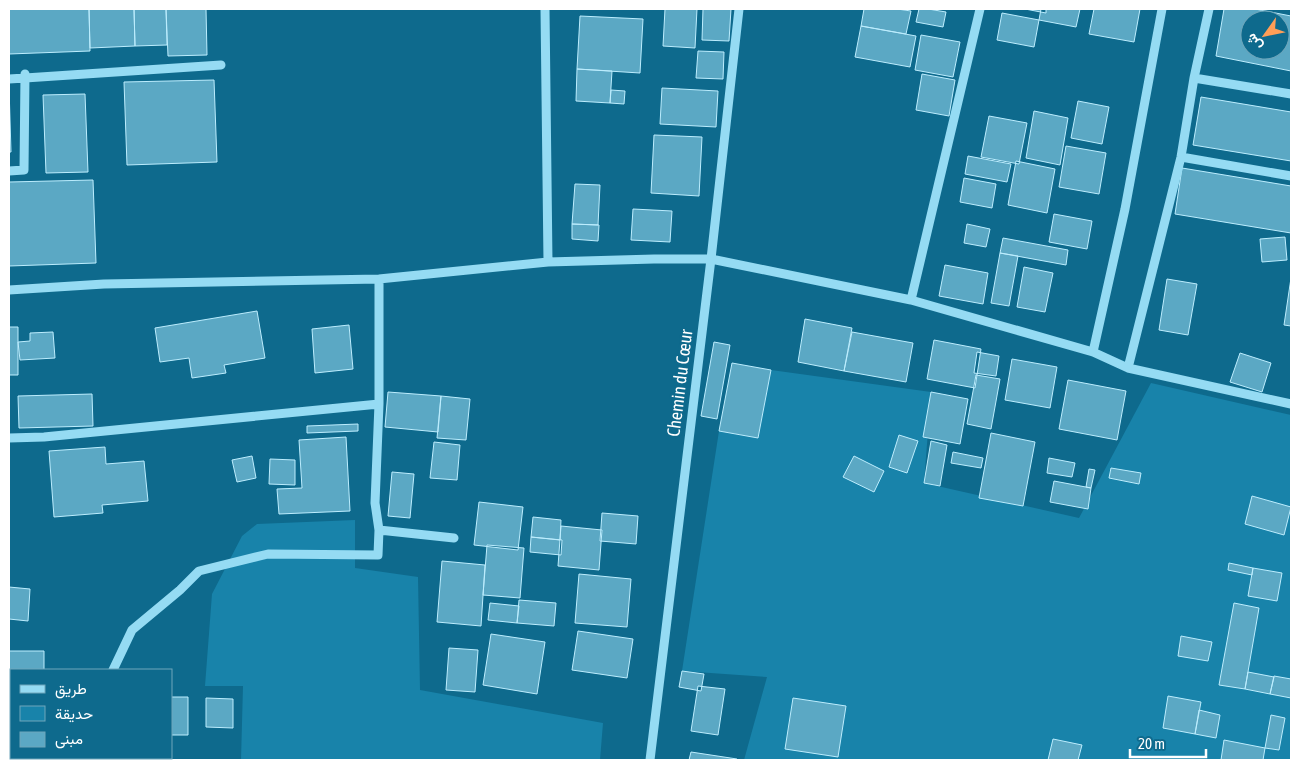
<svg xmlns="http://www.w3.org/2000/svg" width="1300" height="769" font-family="'Asap Condensed',Vazirmatn,sans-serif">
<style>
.green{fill:#1883aa}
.building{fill:#5ba8c4;stroke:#bcedfe;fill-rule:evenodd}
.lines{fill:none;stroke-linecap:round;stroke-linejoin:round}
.minor{stroke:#95dbf3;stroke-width:9}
.labels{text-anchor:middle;stroke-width:5;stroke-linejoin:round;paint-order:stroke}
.street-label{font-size:18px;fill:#fff;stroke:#0e6a8d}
</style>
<rect width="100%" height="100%" fill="#0e6a8d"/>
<!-- green -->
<path class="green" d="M771,370L931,392L924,483L1079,518L1151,383L1291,415V760H744L767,677L682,671L719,431L758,438Z
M355,520V568L418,577L420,690L603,723L600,760H241L243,686H205L212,594L242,536L257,524Z"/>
<!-- building -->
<path class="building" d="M9,9H89L90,51L9,54Z
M89,9H134L135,46L90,48Z
M134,9H166L167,45L135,46Z
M166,9H206L207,55L168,56Z
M665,9H697L695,48L663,46Z
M703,9H731L729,41L702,40Z
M864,9H897L911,11L906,34L861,26Z
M919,9H928L946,12L943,27L916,22Z
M1025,9H1046V13Z
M1041,9H1080L1076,27L1039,20Z
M1094,9H1140L1134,42L1089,34Z
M1224,9H1255L1291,16V71L1216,56ZM1250,20H1280V50H1250Z
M1002,13L1039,20L1034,47L997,40Z
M580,16L643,19L640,73L577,69Z
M861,26L916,36L910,67L855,57Z
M921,35L960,42L953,77L915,70Z
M698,51L724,52L723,79L696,78Z
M577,69L612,71L610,103L576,101Z
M922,74L955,80L949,116L916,110Z
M214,80L217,162L127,165L124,82Z
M9,87L11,152H9Z
M662,88L718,91L716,127L660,124Z
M611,90L625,91L624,104L610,103Z
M85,94L88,172L46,173L43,95Z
M1201,97L1291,112V161L1193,145Z
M1078,101L1109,107L1102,144L1071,138Z
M1034,111L1068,118L1060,165L1026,158Z
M989,116L1027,123L1019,164L981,157Z
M654,135L702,137L699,196L651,193Z
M1066,146L1106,153L1099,194L1059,187Z
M968,156L1011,164L1007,182L965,174Z
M1016,161L1055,169L1047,213L1008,205Z
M1182,168L1291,186V233L1175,214Z
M964,178L996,184L992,208L960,202Z
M93,180L96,263L9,266V182Z
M575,184L600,185L598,225L572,224Z
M633,209L672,211L670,242L631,240Z
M1054,214L1092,221L1087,249L1049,242Z
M572,224L599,225L598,241L572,239Z
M967,224L990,229L986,247L964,243Z
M1285,237L1287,260L1262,262L1260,239Z
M1003,238L1068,250L1066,265L1000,253Z
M1000,253L1018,256L1009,306L991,303Z
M945,265L988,273L983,304L939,296Z
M1024,267L1053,273L1045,312L1017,307Z
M1291,278V326L1284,325Z
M1167,279L1197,284L1188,335L1159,330Z
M257,311L265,358L224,365L226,373L192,378L189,358L160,362L155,328Z
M805,319L852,328L844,371L798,362Z
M349,325L353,369L315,373L312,329Z
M9,327H18V375H9Z
M53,332L55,358L20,360L18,342L30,341V333Z
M852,332L913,343L906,382L844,371Z
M934,340L981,349L975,388L927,379Z
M714,342L730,345L717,419L701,416Z
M977,352L999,356L996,376L974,373Z
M1240,353L1271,363L1262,392L1230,382Z
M1012,359L1057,367L1050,408L1005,400Z
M732,363L771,370L758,438L719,431Z
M976,375L1000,379L991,429L967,424Z
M1068,380L1126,391L1117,440L1059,429Z
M388,392L441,396L438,432L385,427Z
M931,392L968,399L960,444L923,437Z
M92,394L93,426L19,428L18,396Z
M441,396L470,399L466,440L437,438Z
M358,424V431L307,433V426Z
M991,433L1035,442L1023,506L979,498Z
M899,435L918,441L907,473L889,467Z
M346,437L350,511L279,514L277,489L302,488L299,440Z
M931,441L947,445L940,486L924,483Z
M434,442L460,445L457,480L430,478Z
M105,447L106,464L144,461L148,501L102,505L103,513L54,517L49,451Z
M953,452L983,458L981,468L951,463Z
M252,456L256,478L237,482L232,460Z
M854,456L884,471L874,492L843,477Z
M1049,458L1075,463L1072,477L1047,473Z
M270,459L295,460V485L269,484Z
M1111,468L1141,473L1139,484L1109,478Z
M1089,469L1095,470L1091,488L1086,487Z
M392,472L414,474L410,518L388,516Z
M1054,481L1091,488L1088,509L1050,502Z
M1252,496L1291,507L1284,535L1245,524Z
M479,502L523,507L518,550L474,545Z
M602,513L638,516L636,544L600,541Z
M533,517L561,520L560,540L531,537Z
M561,526L602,530L599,570L558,566Z
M531,537L562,540L561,555L530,552Z
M487,545L524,548L520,598L483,595Z
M442,561L485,565L481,626L437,622Z
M1229,563L1253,568L1252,575L1228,570Z
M1253,568L1282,573L1277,601L1248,596Z
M579,574L631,579L627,627L575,623Z
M9,587L30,589L28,621L9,619Z
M519,600L556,603L554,626L517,623Z
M490,603L519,606L517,623L488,620Z
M1234,603L1259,608L1245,689L1219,685Z
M578,631L633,639L627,678L572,670Z
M491,634L545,642L537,694L483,685Z
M1181,636L1212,642L1208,661L1178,656Z
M449,648L478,650L475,692L446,690Z
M9,651H44V670H11V686H9Z
M682,671L704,674L701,691L679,687Z
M1248,672L1274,677L1270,694L1245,689Z
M1274,676L1291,679V698L1270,694Z
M698,686L725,689L718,735L691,731Z
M1168,696L1201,702L1195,734L1163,728Z
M171,697H188V735H171Z
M206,698L233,699V728L206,727Z
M793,698L846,706L838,757L785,749Z
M1199,710L1220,715L1216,738L1195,734Z
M1271,715L1285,718L1279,750L1265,748Z
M1053,739L1082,745L1078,760H1048Z
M1224,740L1265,748L1263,760H1221Z
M691,752L737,759L736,760H689Z
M113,758H153V760H113Z"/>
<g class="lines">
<!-- minor -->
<path class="minor" d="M545,9L548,262
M1194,78L1291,94
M9,79L25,78L221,65
M1181,157L1291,176
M9,171L24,170L25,74
M379,279V404L375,503L379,530L454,538
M9,290L104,284L379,279L548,262L654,259H711L911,300L1093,352L1128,368L1291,404
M911,300L980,9
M1093,352L1125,209L1162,9
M1128,368L1181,157L1194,78L1209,9
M9,438L44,437L379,404
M113,670L132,630L180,590L199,571L268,554L378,555L379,530
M91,760V758
M650,760L711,259L739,9"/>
</g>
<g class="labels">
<!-- street labels -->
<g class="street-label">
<text transform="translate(680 383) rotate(-83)" y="6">Chemin du Cœur</text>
</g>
</g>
<!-- border -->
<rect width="1300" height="769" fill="none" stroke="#ffffff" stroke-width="20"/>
<!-- legend -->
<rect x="10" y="669" width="162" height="90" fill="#0e6a8d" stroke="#6ea6bb"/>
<rect x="20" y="685" width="25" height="8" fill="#95dbf3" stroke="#6ea6bb"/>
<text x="55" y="694" font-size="15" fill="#ffffff">طريق</text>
<rect x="20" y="706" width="25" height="15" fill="#1883aa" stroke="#6ea6bb"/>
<text x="55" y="719" font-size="15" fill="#ffffff">حديقة</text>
<rect x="20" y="732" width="25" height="15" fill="#5ba8c4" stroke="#6ea6bb"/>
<text x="55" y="744" font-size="15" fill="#ffffff">مبنى</text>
<!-- north arrow -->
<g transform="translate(1265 35) rotate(237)"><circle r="24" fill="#0e6a8d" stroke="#6ea6bb"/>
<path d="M0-4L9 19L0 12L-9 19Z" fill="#ff9e57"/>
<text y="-8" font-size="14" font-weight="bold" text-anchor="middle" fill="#ffffff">ش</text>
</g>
<!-- scale -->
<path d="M1130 749v8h76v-8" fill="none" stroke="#ffffff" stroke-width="2.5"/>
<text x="1138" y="749" font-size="15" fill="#ffffff" stroke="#0e6a8d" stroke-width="4" paint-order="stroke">20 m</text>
</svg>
